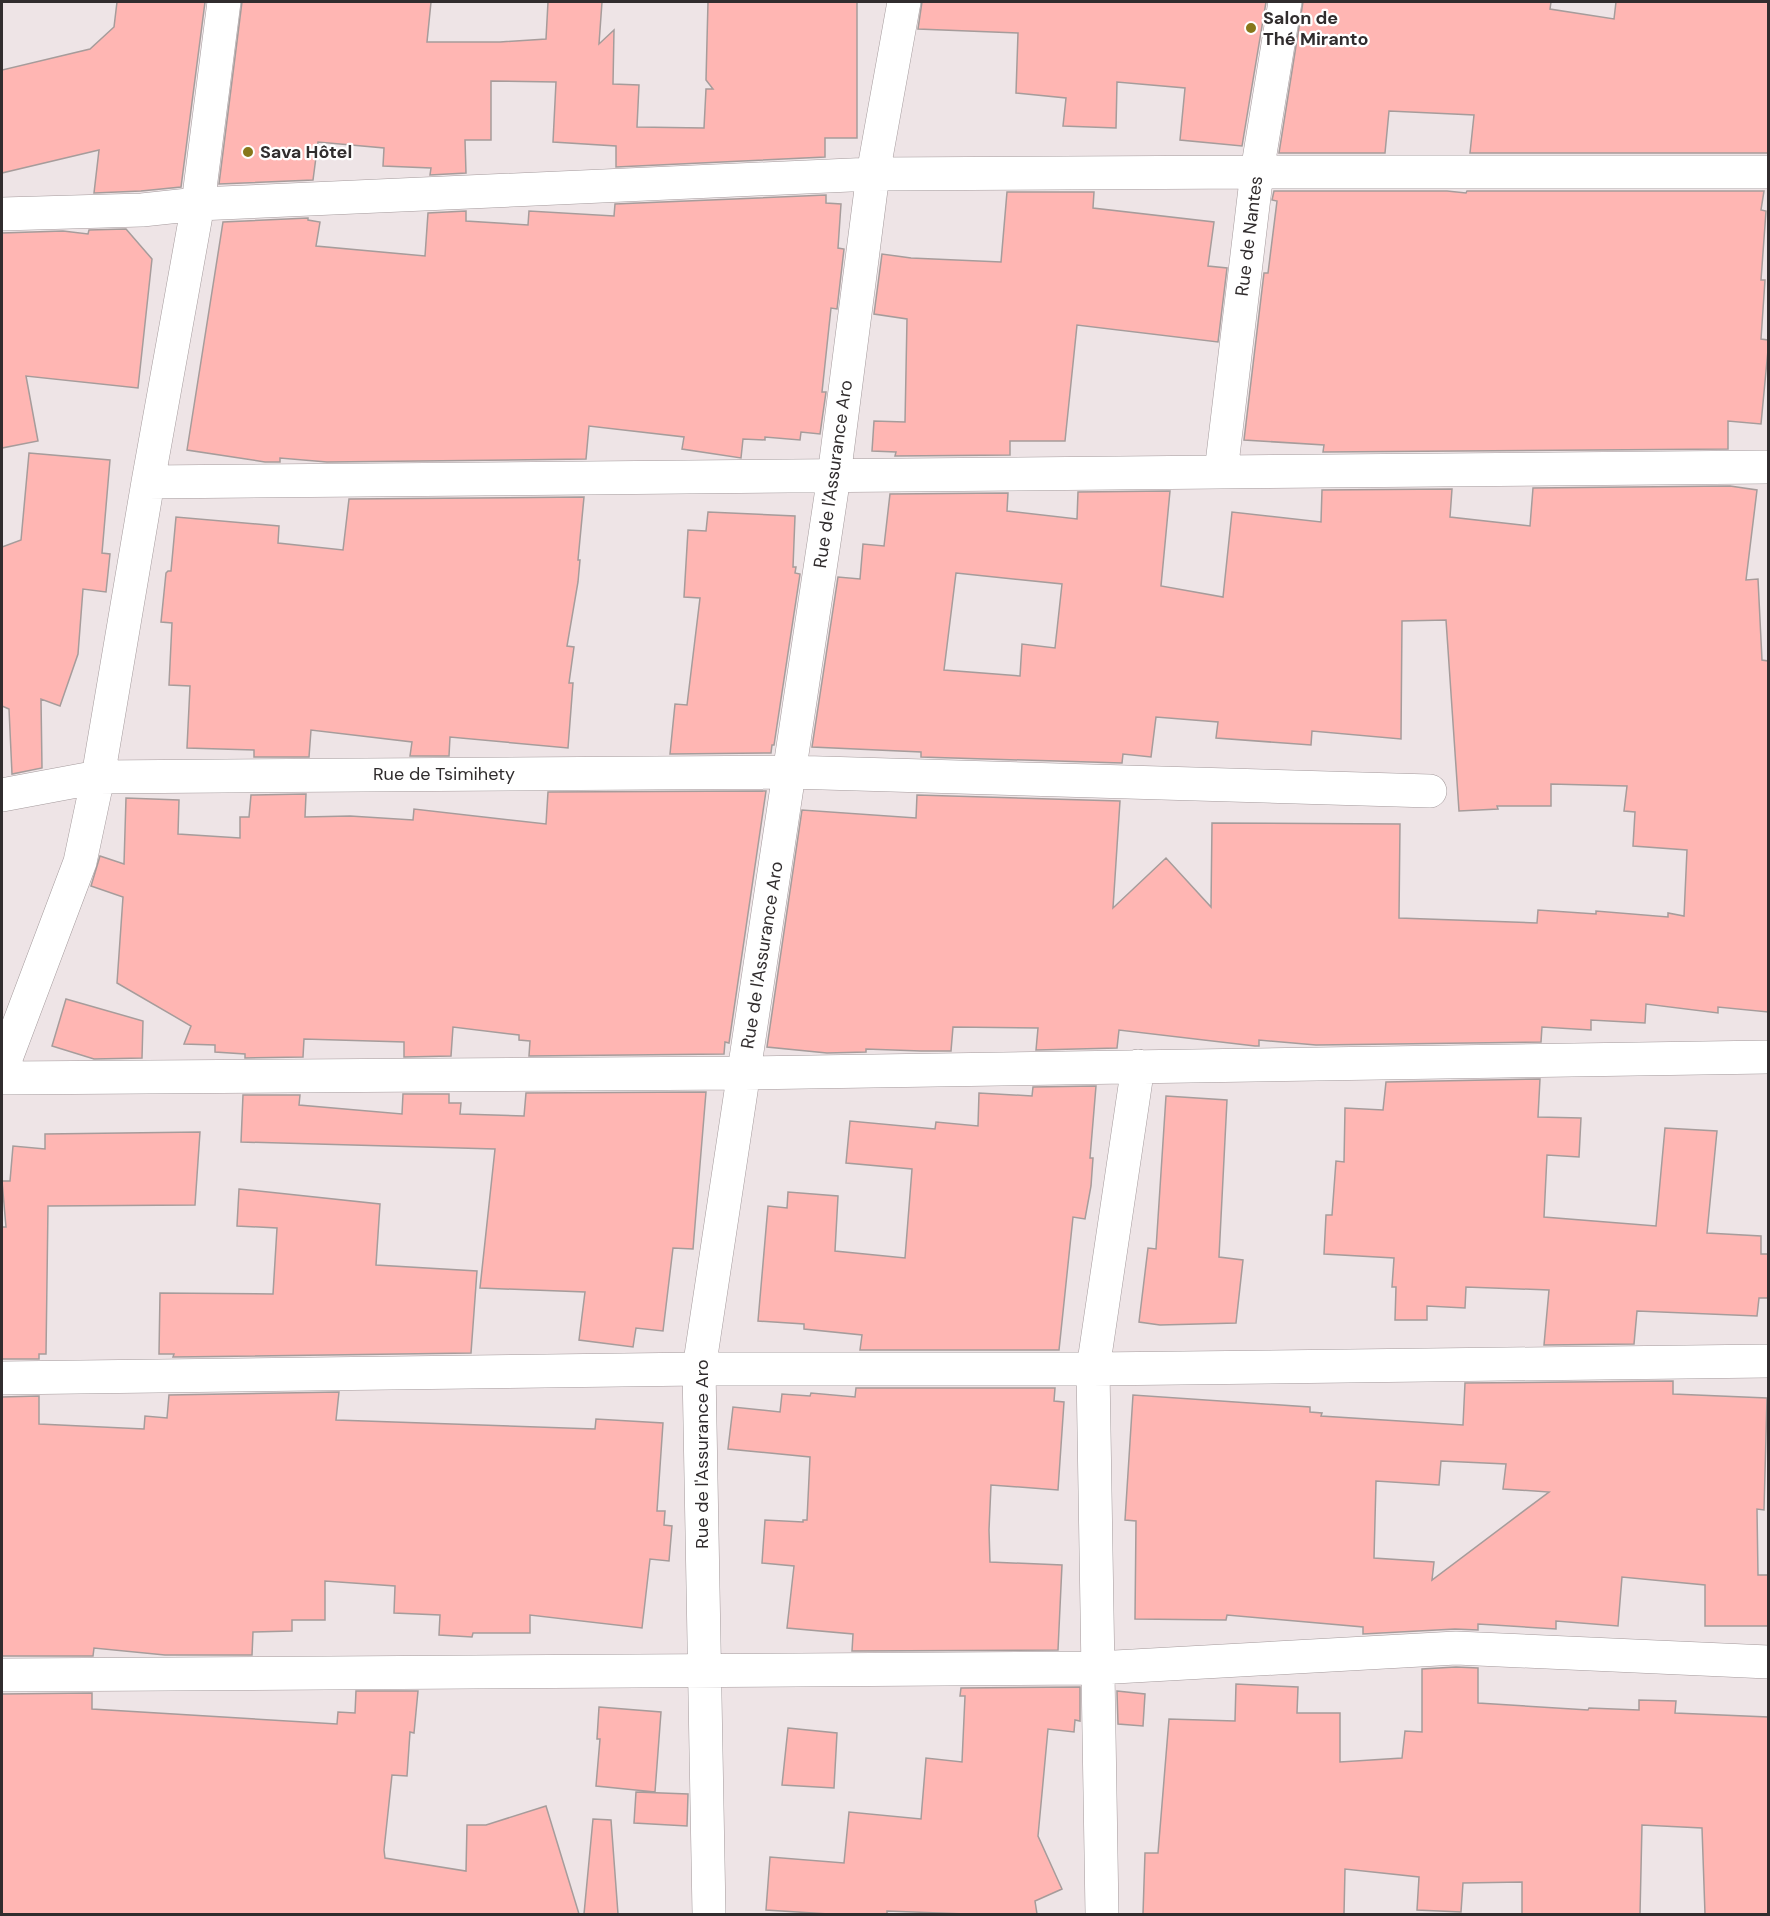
<svg xmlns="http://www.w3.org/2000/svg" width="1770" height="1916" font-family="'DM Sans',sans-serif">
<style>
.building{fill:#ffb6b3;stroke:#a69c9b;stroke-width:1.5;fill-rule:evenodd}
.lines{fill:none;stroke-linecap:round;stroke-linejoin:round}
.minor-casing{stroke:#a49a9c;stroke-width:34}
.minor{stroke:#fff;stroke-width:33}
.poi-dot{fill:#87771b;stroke:#fff;stroke-width:2}
.labels{text-anchor:middle;stroke-width:4.5;stroke-linejoin:round;paint-order:stroke}
.poi-label{font-size:18px;font-weight:bold;fill:#312d2e;stroke:#fff;text-anchor:start}
.street-label{font-size:18px;fill:#312d2e;stroke:#fff}
</style>
<rect width="100%" height="100%" fill="#eee4e6"/>
<!-- building -->
<path class="building" d="M117,2H205L181,187L141,191L94,193L99,150L2,173V70L90,49L114,27Z
M242,2H431L427,42H500L546,39L548,2H602L599,44L614,30L613,84L639,85L637,127L704,128L706,89H713L706,80L708,2H857V138H825V157L616,167V146L553,142L556,82L491,81V140H465L466,173L430,175L431,168L383,166L384,148L318,142L313,180L219,184Z
M922,2H1266L1242,146L1180,140L1185,88L1117,82L1116,128L1063,126L1066,98L1016,93L1018,33L918,29Z
M1303,2H1551L1550,9L1614,19L1616,2H1768V153H1470L1474,115L1389,111L1385,153H1279Z
M1274,191H1447L1466,193L1467,191H1764L1761,210L1766,211L1761,280H1765L1761,339L1768,340V350L1761,424L1728,421V449L1323,452L1324,445L1244,440L1264,273H1268L1277,201L1272,200Z
M1007,192H1094L1093,208L1214,222L1208,266L1227,268L1218,342L1077,325L1065,441H1010V455L895,456L896,452L872,451L874,421L905,422L907,319L874,314L882,254L911,258L1001,262Z
M826,195V203L841,204L838,248L844,249L837,309L831,308L822,392H826L820,434L801,432L800,440L765,437V440L743,439L741,458L682,449L684,437L589,426L586,459L327,462L280,458V462H265L187,450L223,222L308,218V220L320,222L316,246L425,256L428,213L466,211V221L528,225L529,211L614,216L615,204Z
M126,229L152,259L138,388L26,376L38,441L2,448V233L63,231L88,234L89,230Z
M29,453L110,460L102,553L110,554L106,592L83,589L78,654L60,706L41,699L42,768L12,774L9,709L2,706V547L21,540Z
M1730,486L1757,490L1746,580L1758,579L1762,660L1768,661V1012L1718,1007V1013L1646,1004L1645,1023L1591,1020V1030L1542,1027L1541,1042L1316,1045L1259,1040V1046H1255L1119,1030L1117,1048L1036,1050L1038,1028L953,1027L951,1051H921L866,1049V1052L827,1053L767,1047L802,810L916,818L917,795L1120,801L1113,908L1166,858L1211,907L1212,823L1400,824L1399,918L1537,923L1538,910L1596,914V911L1668,917V913L1684,916L1687,850L1633,846L1635,812L1624,811L1627,786L1551,784V806H1497L1498,809L1459,811L1446,620L1402,621L1401,739L1312,731L1311,745L1216,738L1218,722L1156,717L1151,757L1123,754L1122,763L921,757V752L812,747L838,577L860,579L863,544L884,546L890,494L1008,493L1007,511L1077,519L1078,492L1170,491L1161,586L1223,597L1232,512L1321,522L1322,490L1452,489L1450,517L1530,526L1533,488ZM956,573L1062,584L1055,648L1022,644L1020,676L944,670Z
M584,497L578,560H580L578,582L567,646L574,647L569,683H573L568,748L450,737L449,756H410L412,742L311,730L309,757H254V750L187,748L190,686L169,685L172,623L161,622L166,573L168,571H171L176,517L279,526L278,543L343,550L349,499Z
M708,512L795,516L793,567H796L795,573L800,574L774,745H772L771,753L670,754L675,704L687,705L700,598L684,597L688,530L706,531Z
M766,791L729,1043L725,1042L724,1054L529,1056L530,1041L519,1040V1035L453,1027L451,1056L404,1057V1042L304,1039L303,1057L245,1058V1054L215,1052V1045L184,1044L191,1026L117,983L123,897L91,886L100,856L124,864L126,798L179,800L178,834L240,838V817H249L251,795L306,794L305,817L350,816L413,820L414,809L546,824L548,792Z
M66,999L143,1021L142,1058L94,1059L52,1046Z
M1540,1079L1538,1117L1581,1118L1579,1157L1547,1155L1544,1217L1656,1226L1665,1128L1717,1131L1707,1233L1761,1236V1254H1768V1298H1759L1757,1316L1637,1311L1634,1344L1544,1345L1549,1290L1466,1287L1465,1308L1427,1306V1320H1395L1396,1287H1392L1394,1258L1324,1254L1326,1215H1332L1336,1161L1344,1162L1345,1108L1383,1110L1386,1082Z
M1096,1086L1090,1158H1093L1091,1186L1085,1219L1073,1217L1059,1350H860L862,1335L804,1329V1324L758,1321L768,1206L787,1208L788,1192L838,1196L835,1251L905,1258L912,1169L846,1163L850,1121L935,1129L936,1122L978,1126L979,1093L1032,1096L1033,1087Z
M706,1092L693,1249L673,1248L663,1331L636,1328L633,1347L579,1340L585,1292L480,1288L495,1149L241,1142L243,1095H300L299,1105L402,1114L403,1094H449V1103H461L460,1114L524,1116L526,1093Z
M1166,1096L1227,1100L1219,1257L1243,1260L1236,1323L1160,1325L1139,1322L1148,1248L1156,1249Z
M200,1132L195,1205L48,1206L46,1354H39V1359H2V1227H6L2,1181H10L13,1146L45,1149V1134Z
M239,1189L380,1204L376,1265L477,1271L471,1353L173,1357L174,1354H159L160,1293L273,1294L277,1228L237,1226Z
M1673,1381V1394L1767,1398L1764,1510L1757,1509L1758,1575H1768V1626H1705V1585L1622,1577L1618,1626L1556,1621V1629L1478,1624V1630L1455,1629L1363,1634V1627L1227,1615L1226,1620L1135,1619L1136,1521L1125,1520L1133,1395L1310,1407V1412L1322,1413L1321,1416L1463,1425L1465,1383ZM1441,1461L1506,1464L1503,1489L1549,1492L1432,1580L1434,1562L1374,1558L1376,1481L1439,1485Z
M856,1388H1055L1054,1401L1064,1402L1058,1490L991,1485L989,1530L990,1562L1062,1565L1058,1650L852,1651L853,1634L787,1628L794,1566L762,1563L765,1520L803,1522V1520H807L810,1457L728,1449L733,1407L780,1412L782,1394L810,1396L811,1393L855,1397Z
M339,1392L336,1420L595,1429L596,1419L663,1423L657,1511H665L664,1525L672,1526L669,1561L650,1559L642,1628L530,1615V1633H473L472,1637L439,1635L440,1615L394,1613L395,1586L325,1581V1620H292V1631L253,1632L252,1655H165L94,1648L93,1656H2V1397L39,1396V1424L144,1429L145,1416L167,1418L169,1395Z
M1456,1667L1478,1668V1703L1588,1710L1589,1708L1639,1710V1700L1676,1701L1675,1713L1768,1717V1914H1705L1702,1828L1642,1825L1640,1914H1522V1882L1463,1883L1461,1912L1417,1910L1419,1877L1345,1869L1344,1914H1143L1145,1853H1158L1169,1719L1235,1721L1236,1684L1298,1687L1297,1713H1340V1762L1402,1758L1405,1731L1422,1732V1669Z
M1080,1687V1721L1075,1720L1074,1732L1048,1729L1038,1836L1062,1889L1035,1901L1037,1914H966L887,1911V1914H829L766,1910L770,1857L844,1863L849,1812L921,1819L926,1758L962,1762L965,1696H960L961,1688Z
M356,1691H418L414,1733L410,1732L407,1776L392,1775L384,1850L385,1858L466,1871L467,1825H486L546,1806L579,1914H2V1694L92,1693V1709L337,1724L338,1712L355,1713Z
M1117,1691L1145,1694L1143,1726L1118,1724Z
M599,1707L661,1712L655,1792L596,1786L600,1739H597Z
M788,1728L837,1733L834,1788L782,1785Z
M636,1792L688,1794L687,1826L634,1823Z
M593,1819L611,1820L618,1914H584Z"/>
<g class="lines">
<!-- minor casing -->
<g class="minor-casing">
<path id="minor" d="M2,214L142,210L198,204L873,174L1257,172H1768
M1221,472L1257,172L1285,2
M148,482L1768,467
M2,795L98,777L789,772L1430,791
M2,1069L80,862L98,777L148,482L198,204L224,2
M2,1078L744,1073L1768,1057
M2,1378L699,1369H1093L1768,1361
M2,1675L1097,1668L1456,1648L1768,1662
M709,1914L699,1369L834,476L873,174L904,2
M1102,1914L1093,1369L1138,1066"/>
</g>
<!-- minor -->
<use href="#minor" class="minor"/>
</g>
<!-- markers -->
<g class="poi-dot">
<circle cx="1251" cy="28" r="6"/>
<circle cx="248" cy="152" r="6"/>
</g>
<g class="labels">
<!-- poi labels -->
<g class="poi-label">
<text x="1263" y="24">Salon de<tspan x="1263" dy="21">Thé Miranto</tspan></text>
<text x="260" y="158">Sava Hôtel</text>
</g>
<!-- street labels -->
<g class="street-label">
<text transform="translate(1249 236) rotate(-83)" y="6">Rue de Nantes</text>
<text transform="translate(833 474) rotate(-82)" y="6">Rue de l'Assurance Aro</text>
<text x="444" y="780">Rue de Tsimihety</text>
<text transform="translate(762 955) rotate(-81)" y="6">Rue de l'Assurance Aro</text>
<text transform="translate(702 1454) rotate(-90)" y="6">Rue de l'Assurance Aro</text>
</g>
</g>
<!-- border -->
<rect width="1770" height="1916" fill="none" stroke="#312d2e" stroke-width="6"/>
</svg>
